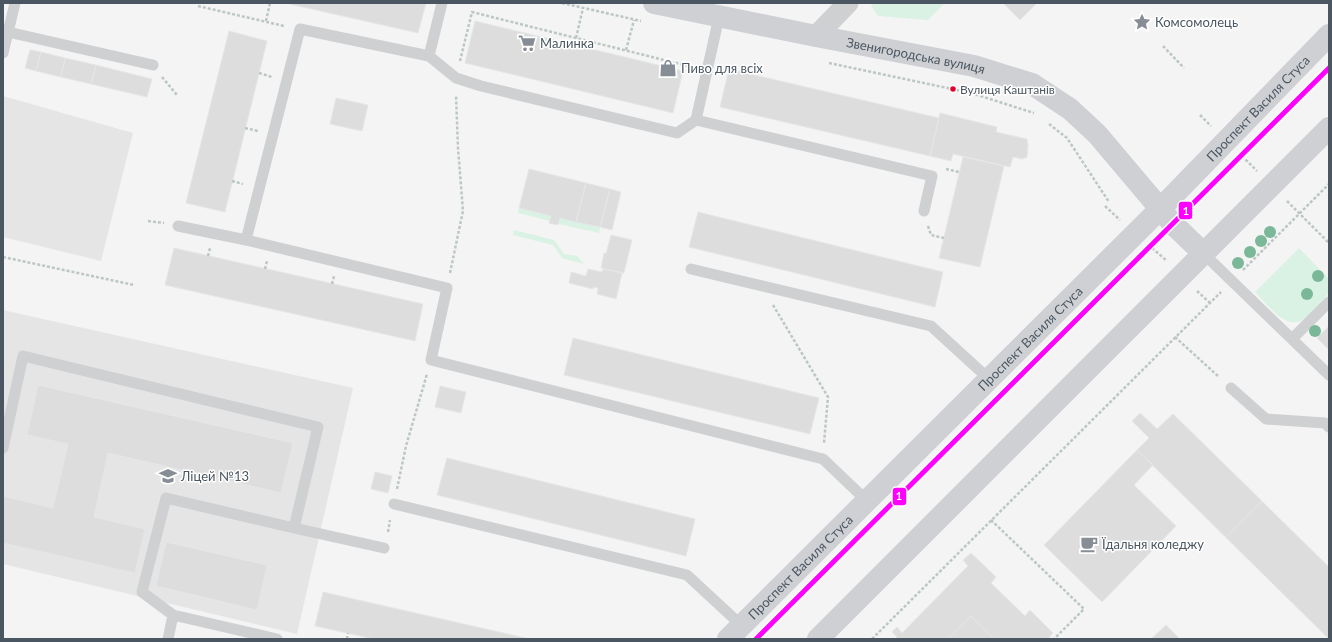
<svg xmlns="http://www.w3.org/2000/svg" width="1332" height="642" font-family="Lato,sans-serif">
<style>
.education{fill:#e6e5e6}
.green{fill:#d9f2e3}
.building{fill:#ddddde;stroke:#e5e6e7}
.lines{fill:none;stroke-linecap:round;stroke-linejoin:round}
.path{stroke:#bcc7c4;stroke-width:2.5;stroke-dasharray:3 2;stroke-linecap:butt}
.lane{stroke:#ced0d2;stroke-width:11}
.street{stroke:#ced0d2;stroke-width:21}
.secondary{stroke:#ced0d4;stroke-width:22}
.tram-1-casing{stroke:#fff;stroke-width:8}
.tram-1{stroke:#f0f;stroke-width:5}
.tree{fill:#7ab899}
.bus-dot{fill:#e4002b;stroke:#fff;stroke-width:1.5}
.labels{text-anchor:middle;stroke-width:3;stroke-linejoin:round;paint-order:stroke}
.bus-label{font-size:12px;fill:#4a5661;stroke:#fff;text-anchor:start}
.poi-label{font-size:13px;fill:#4a5661;stroke:#fff;text-anchor:start}
.street-label{font-size:13px;fill:#4a5661;stroke:#fff}
.line-badge{stroke:#fff;stroke-width:1.5}
.badge-label{font-size:11px;text-anchor:middle;font-weight:bold;fill:#fff}
</style>
<rect width="100%" height="100%" fill="#f4f4f4"/>
<!-- education -->
<path class="education" d="M3,96L133,133L101,261L3,237Z
M3,310L353,388L297,634L3,564Z"/>
<!-- green -->
<path class="green" d="M873,3H945L928,20L878,16L871,6Z
M519,208L551,216L550,221L518,213Z
M560,218L600,227L599,233L559,224Z
M514,230L554,240L564,254L577,256L584,264L562,258L553,245L513,235Z
M1299,248L1329,279V293C1321,301 1311,314 1302,320C1286,331 1266,303 1255,292Z"/>
<!-- building -->
<path class="building" d="M285,3H426L418,33Z
M1003,3H1037L1020,20Z
M475,21L683,71L673,113L465,63Z
M229,31L267,41L225,212L186,203Z
M30,50L41,52L36,71L25,68Z
M41,52L65,58L61,77L36,71Z
M65,58L96,65L91,84L61,77Z
M96,65L152,79L147,97L91,84Z
M729,69L939,118L930,156L720,107Z
M336,98L368,105L362,131L330,124Z
M940,113L997,127L996,132L1027,139L1028,146L1027,157L1022,159L1013,157L1010,167L953,154L951,161L930,156Z
M963,157L1004,166L980,267L939,258Z
M529,169L586,183L576,222L560,218L558,225L549,223L551,216L519,208Z
M586,183L610,189L600,227L576,222Z
M610,189L621,192L612,230L600,227Z
M698,212L943,272L935,307L689,247Z
M611,235L632,240L624,273L601,268L604,253L606,254Z
M174,248L423,304L415,341L165,285Z
M588,269L602,272L603,269L622,273L616,299L597,294L598,288L593,287V289L569,283L571,272L586,276Z
M1329,326V350L1317,338Z
M573,338L819,398L810,434L564,375Z
M38,385L293,443L281,493L108,453L94,517L145,529L135,573L3,543V496L53,508L68,444L27,435Z
M440,386L466,392L461,413L435,407Z
M1140,413L1157,429L1173,414L1329,567V639L1137,450L1149,438L1132,421Z
M1140,413L1157,429L1173,414L1262,501L1226,537L1137,450L1149,438L1132,421Z
M1137,450L1153,465L1134,485L1176,526L1102,602L1044,545Z
M447,458L695,519L686,556L437,495Z
M375,472L392,476L388,493L371,489Z
M166,542L267,565L257,610L156,586Z
M971,553L996,577L991,583L1025,616L1030,610L1053,633L1048,639H994L971,616L948,639H896L897,637L892,632L897,627L902,633L968,566L963,560Z
M323,592L530,639H374L315,626Z
M971,616L994,639H948Z
M1166,625L1180,639H1151Z"/>
<g class="lines">
<!-- path -->
<path class="path" d="M562,3L641,21
M198,6L284,26
M266,21L270,3
M576,38L583,8
M1163,46L1184,68
M626,50L634,20
M460,61L472,12L692,67
M829,63L971,93L1034,113
M259,73L272,77
M162,77L177,95
M1200,115L1211,126
M1049,124L1067,138L1109,202
M245,128L258,131
M1242,156L1257,171
M946,169L959,172
M232,181L243,184
M1287,201L1329,243
M1105,206L1120,220
M148,221L164,223
M928,226L931,235L944,238
M1152,248L1167,261
M208,256L210,248
M3,257L134,285
M265,269L267,261
M1243,270L1329,184
M450,273L463,211L458,148L456,95
M332,284L334,276
M1197,291L1210,303
M773,305L828,397L824,443
M1175,337L1219,377
M397,489L406,446L427,374
M991,520L1084,609L1054,639
M388,532L390,520
M347,639L348,633
M872,639L1221,292"/>
<!-- lane -->
<path class="lane" d="M442,3L429,56L300,29L246,240L447,288L431,360L823,459L867,501
M8,32L153,65
M3,53L15,3
M429,56L456,78L481,86L677,133L696,120L932,176L924,211
M696,120L719,17
M178,226L246,240
M1204,254L1329,375
M691,269L931,326L989,379
M1292,339L1329,302
M1231,388L1266,419L1325,423L1329,427
M3,448L23,356L318,427L294,528L166,498L142,592L173,615
M394,504L687,575L741,625
M294,528L384,548
M168,639L173,615L277,639"/>
<!-- street -->
<path class="street" d="M816,36L848,3"/>
<!-- secondary -->
<g class="secondary">
<path id="s1" d="M654,3L816,36L974,66L1032,84L1070,109L1097,134L1173,224L1204,254"/>
<path id="s2" d="M728,639L1161,208L1329,35"/>
<path d="M818,639L1329,128"/>
</g>
<!-- tram-1 casing -->
<g class="tram-1-casing">
<path id="tram-1" d="M756,639L1329,68"/>
</g>
<!-- tram-1 -->
<use href="#tram-1" class="tram-1"/>
</g>
<!-- trees -->
<g class="tree">
<circle cx="1270" cy="232" r="6"/>
<circle cx="1261" cy="241" r="6"/>
<circle cx="1250" cy="252" r="6"/>
<circle cx="1238" cy="263" r="6"/>
<circle cx="1318" cy="276" r="6"/>
<circle cx="1307" cy="294" r="6"/>
<circle cx="1315" cy="331" r="6"/>
</g>
<!-- icons -->
<defs>
<g id="sight-bare" transform="scale(1.38)"><path d="M0-6L1.8-2.2L6-1.7L2.9 1.2L3.7 5.4L0 3.3L-3.7 5.4L-2.9 1.2L-6-1.7L-1.8-2.2Z" fill="#868d94" stroke="#fff" stroke-width="2.5" paint-order="stroke"/></g>
<g id="supermarket-bare" transform="scale(1.38)"><path d="M-6-5.5h2.5l.6 2H6L4.5 2H-2.5L-4.4-4H-6ZM-1.5 3.2a1.3 1.3 0 1 0 .1 0ZM3 3.2a1.3 1.3 0 1 0 .1 0Z" fill="#868d94" stroke="#fff" stroke-width="2.5" paint-order="stroke"/></g>
<g id="shop-bare" transform="scale(1.38)"><path d="M-5-2.5h2.3a2.7 3.5 0 0 1 5.4 0H5L5.5 6h-11ZM-1.5-2.5h3a1.5 2.3 0 0 0-3 0Z" fill="#868d94" stroke="#fff" stroke-width="2.5" paint-order="stroke"/></g>
<g id="school-bare" transform="scale(1.38)"><path d="M0-5L7-2L0 1L-7-2ZM-4 1L0 2.5L4 1V4Q0 6-4 4Z" fill="#868d94" stroke="#fff" stroke-width="2.5" paint-order="stroke"/></g>
<g id="cafe-bare" transform="scale(1.38)"><path d="M-5.5-4.5H6V0H3Q3 3.5 0 3.5H-2.5Q-5.5 3.5-5.5 0ZM3-3.2v2h1.7v-2ZM-6 4.5H4V6H-6Z" fill="#868d94" stroke="#fff" stroke-width="2.5" paint-order="stroke"/></g>
</defs>
<g fill-rule="evenodd">
<use href="#sight-bare" x="1142" y="22"/>
<use href="#supermarket-bare" x="527" y="43"/>
<use href="#shop-bare" x="668" y="68"/>
<use href="#school-bare" x="168" y="476"/>
<use href="#cafe-bare" x="1089" y="544"/>
</g>
<!-- markers -->
<circle class="bus-dot" cx="953" cy="89" r="3.5"/>
<g class="labels">
<!-- bus labels -->
<g class="bus-label">
<text x="960" y="94">Вулиця Каштанів</text>
</g>
<!-- poi labels -->
<g class="poi-label">
<text x="1155" y="27">Комсомолець</text>
<text x="540" y="48">Малинка</text>
<text x="681" y="73">Пиво для всіх</text>
<text x="181" y="481">Ліцей №13</text>
<text x="1102" y="549">Їдальня коледжу</text>
</g>
<!-- street labels -->
<g class="street-label">
<text dy="5" stroke="none"><textPath href="#s1" startOffset="267">Звенигородська вулиця</textPath></text>
<text dy="5" stroke="none"><textPath href="#s2" startOffset="750">Проспект Василя Стуса</textPath></text>
<text dy="5" stroke="none"><textPath href="#s2" startOffset="426">Проспект Василя Стуса</textPath></text>
<text dy="5" stroke="none"><textPath href="#s2" startOffset="102">Проспект Василя Стуса</textPath></text>
</g>
</g>
<g class="line-badge">
<rect x="1178" y="201" width="15" height="19" rx="4" fill="#f0f"/>
<rect x="892" y="487" width="15" height="19" rx="4" fill="#f0f"/>
</g>
<g class="badge-label">
<text x="1186" y="215">1</text>
<text x="899" y="500">1</text>
</g>
<!-- border -->
<rect width="1332" height="642" fill="none" stroke="#4a5661" stroke-width="8"/>
</svg>
